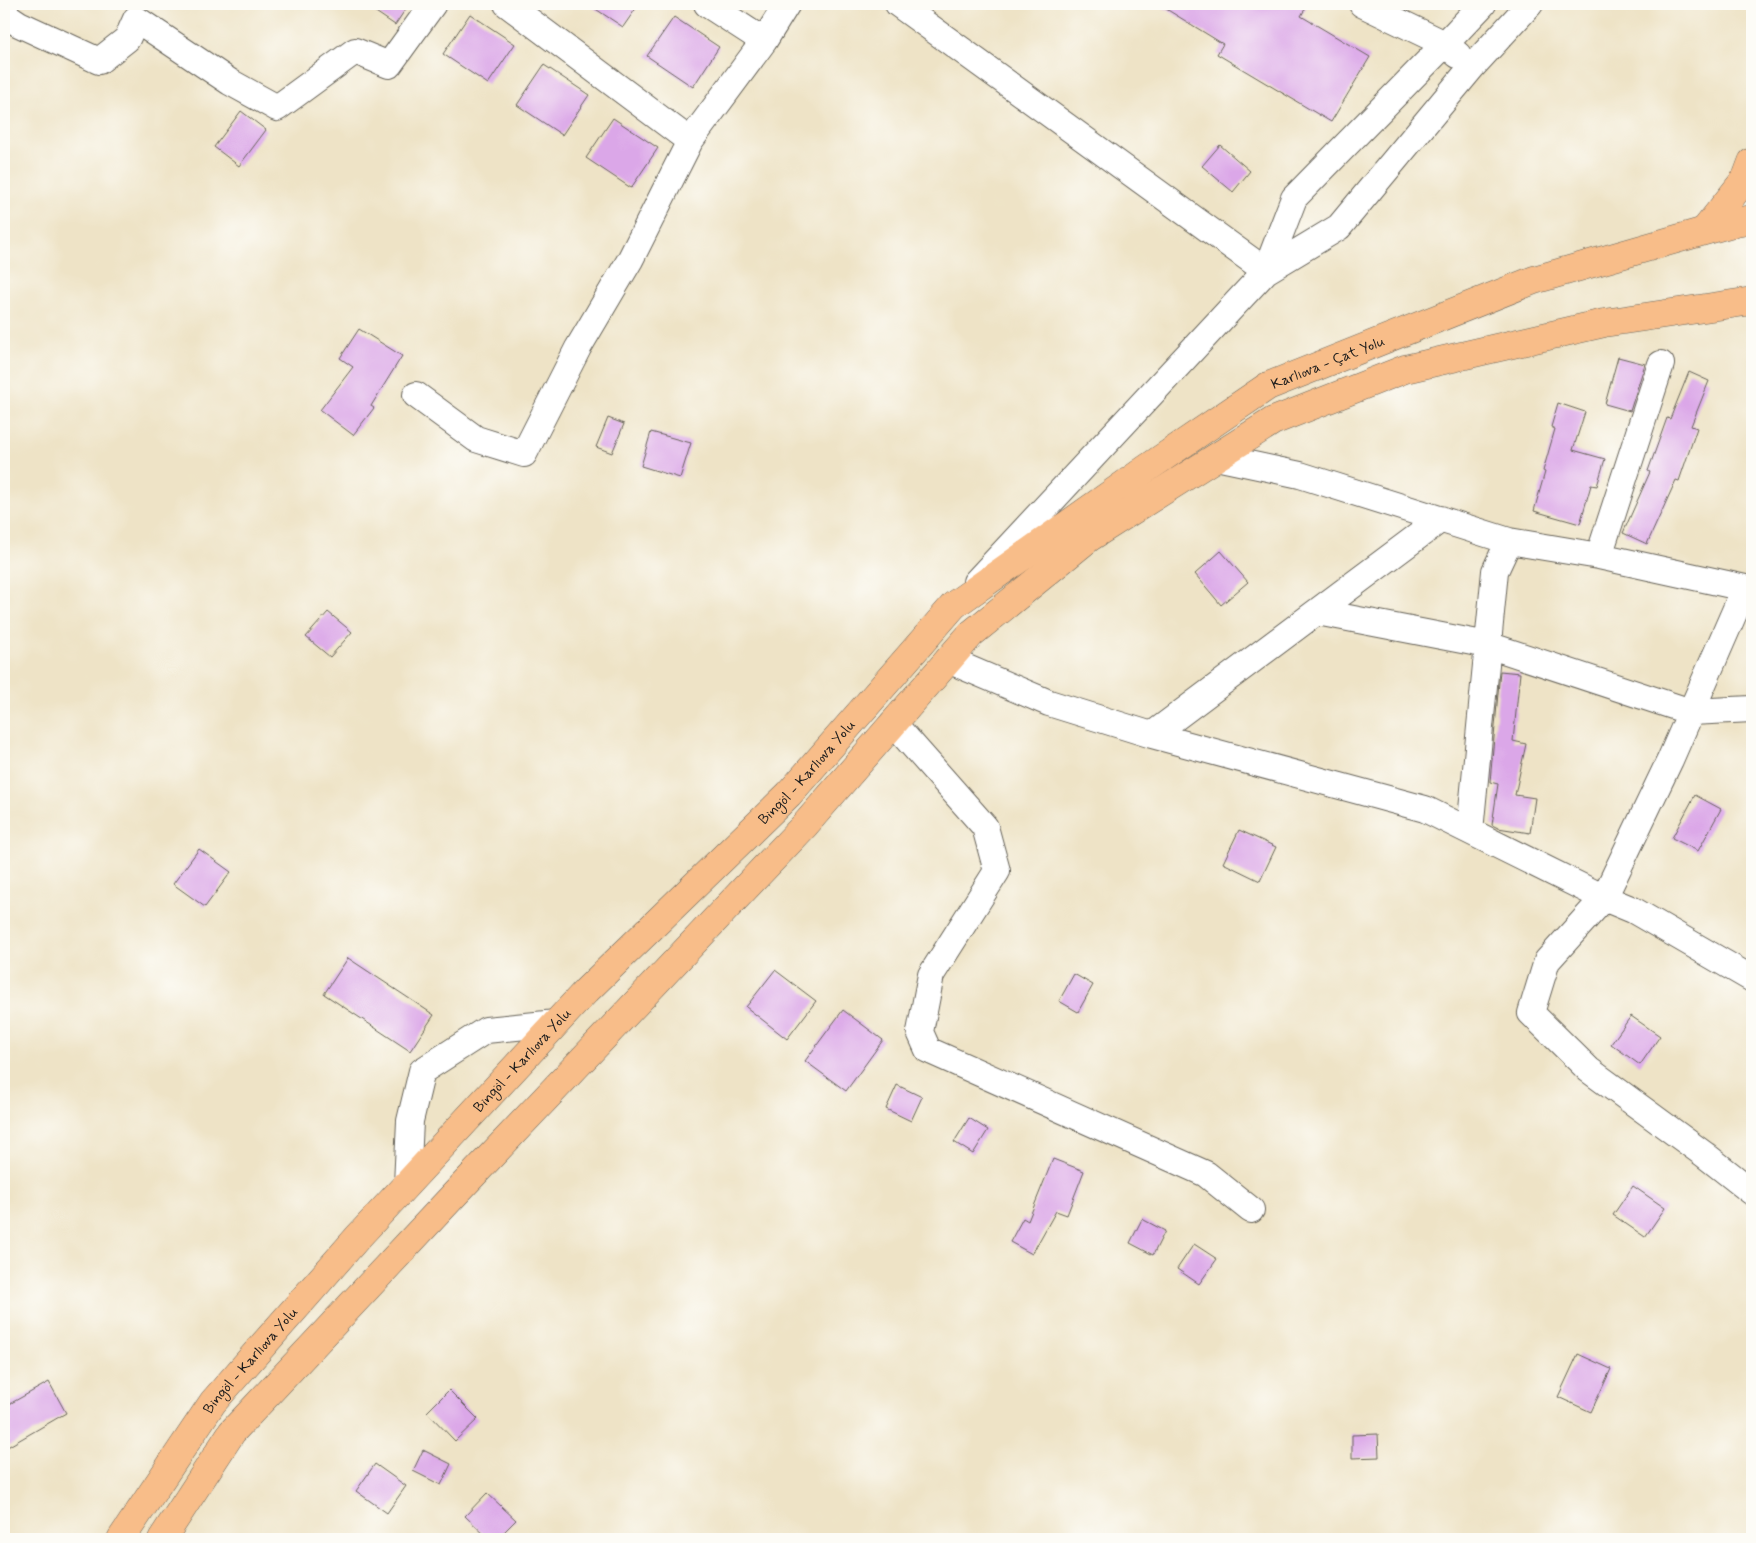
<svg xmlns="http://www.w3.org/2000/svg" width="1756" height="1543" font-family="Mynerve,sans-serif">
<style>
.building{fill:#dba7e8}
.lines{fill:none;stroke-linecap:round;stroke-linejoin:round}
.minor-casing{stroke:#666258;stroke-width:28}
.highway-casing{stroke:#666258;stroke-width:29}
.minor{stroke:#fff;stroke-width:26}
.highway{stroke:#f8bd89;stroke-width:28}
.labels{text-anchor:middle;stroke-width:4.5;stroke-linejoin:round;paint-order:stroke}
.street-label{font-size:15px;fill:#1c1c1c;stroke:#fdfcf7}
</style>
<rect width="100%" height="100%" fill="#fdfcf7"/>
<filter id="ink" filterUnits="userSpaceOnUse"><feTurbulence type="fractalNoise" baseFrequency=".02" numOctaves="2"/><feDisplacementMap in="SourceGraphic" scale="10" xChannelSelector="R" yChannelSelector="G"/><feConvolveMatrix kernelMatrix="1 2 1 2 8 2 1 2 1" color-interpolation-filters="sRGB"/></filter>
<filter id="wash" filterUnits="userSpaceOnUse"><feTurbulence type="fractalNoise" baseFrequency=".0096" numOctaves="4" result="noise"/><feDisplacementMap in="SourceGraphic" scale="20" xChannelSelector="R" yChannelSelector="G"/><feGaussianBlur stdDeviation="1.12" result="paint"/><feColorMatrix in="noise" values="0 0 0 0 0 0 0 0 0 0 0 0 0 0 0 0 0 1.4 0 .05"/><feComposite in="paint" operator="in"/></filter>
<g filter="url(#wash)">
<rect width="100%" height="100%" fill="#eee3c6"/>
<g id="blocks">
<!-- building -->
<path class="building" d="M364,4H409L395,25Z
M588,4H639L623,27Z
M1158,4H1308L1301,16L1370,57L1331,122L1217,54L1223,44Z
M470,14L515,44L488,84L443,54Z
M674,17L719,47L693,87L647,56Z
M544,65L589,95L562,135L517,105Z
M241,111L266,130L239,166L214,147Z
M613,118L658,148L631,188L586,158Z
M1220,145L1250,171L1233,192L1202,166Z
M359,329L402,356L371,406L374,408L353,435L320,410L353,367L340,358Z
M1618,357L1645,364L1630,411L1605,404Z
M1689,372L1709,381L1691,426L1697,428L1679,481L1676,480L1647,544L1623,533L1650,472L1648,471L1667,418L1670,419Z
M1558,403L1585,412L1573,450L1605,459L1597,486L1591,485L1580,524L1534,511L1545,472L1543,471L1555,429L1551,427Z
M608,418L624,424L612,453L596,447Z
M651,432L691,443L680,478L641,466Z
M1221,551L1248,582L1221,605L1195,574Z
M328,612L352,632L330,657L306,637Z
M1500,671L1520,673L1513,741L1526,744L1515,795L1535,798L1530,833L1498,828L1492,825L1498,784L1490,782Z
M1695,795L1721,809L1698,851L1672,838Z
M1239,830L1276,847L1260,881L1223,863Z
M199,849L231,872L205,907L173,884Z
M348,958L434,1015L410,1051L324,994Z
M775,970L816,1001L787,1039L746,1007Z
M1074,974L1093,985L1078,1012L1059,1001Z
M843,1010L883,1040L846,1091L805,1061Z
M1631,1016L1660,1036L1640,1065L1611,1044Z
M897,1085L922,1097L911,1121L886,1109Z
M969,1118L988,1130L973,1154L954,1142Z
M1053,1159L1084,1171L1067,1215L1056,1211L1032,1254L1010,1242L1023,1218L1028,1221Z
M1633,1186L1665,1208L1645,1237L1613,1215Z
M1142,1219L1165,1231L1153,1255L1130,1243Z
M1194,1244L1217,1259L1199,1284L1177,1269Z
M1578,1354L1611,1369L1591,1412L1558,1397Z
M49,1382L66,1413L4,1449V1407Z
M449,1390L478,1419L455,1441L427,1412Z
M1378,1434L1379,1457L1352,1458V1435Z
M423,1450L451,1464L441,1485L413,1471Z
M375,1464L406,1486L387,1513L356,1491Z
M487,1493L516,1520L497,1539H489L465,1516Z"/>
</g>
</g>
<g filter="url(#ink)">
<use href="#blocks" fill-opacity="0" stroke="#666258" stroke-width="1"/>
<g class="lines">
<!-- minor casing -->
<g class="minor-casing">
<path id="minor" d="M507,4L690,141
M707,4L764,41
M898,4L1266,271
M1362,4L1445,44L1458,55
M4,14L19,24L99,61L127,39L136,19L230,82L277,108L355,51L389,65L433,4
M1266,271L1294,198L1445,44L1483,4
M416,395L476,439L524,454L578,348L630,260L690,141L764,41L787,4
M1216,457L1300,475L1509,541L1599,556L1745,588L1670,760L1604,898L1547,961L1531,1013L1589,1070L1705,1155L1752,1192
M1599,556L1661,364
M976,582L1266,271L1339,227L1472,67L1530,4
M1317,612L1488,645L1691,712L1752,709
M948,660L1049,703L1152,735L1425,809L1604,898L1633,910L1752,979
M893,723L985,827L997,871L931,975L920,1032L928,1050L1206,1174L1251,1210
M1152,735L1441,519
M1470,831L1495,571L1509,541
M407,1184L410,1121L422,1071L486,1030L556,1023"/>
</g>
<!-- highway casing -->
<g class="highway-casing">
<g id="highway">
<path d="M1705,230L1746,178L1752,162"/>
<path id="s1" d="M121,1539L213,1402L358,1237L586,991L789,794L954,605L1146,469L1268,386L1534,280L1736,222L1752,219"/>
<path d="M162,1539L232,1432L454,1195L805,825L971,634L1089,538L1273,421L1405,369L1604,323L1752,301"/>
</g>
</g>
<!-- minor -->
<use href="#minor" class="minor"/>
<!-- highway -->
<use href="#highway" class="highway"/>
</g>
</g>
<g class="labels">
<!-- street labels -->
<g class="street-label">
<text dy="5" stroke="none"><textPath href="#s1" startOffset="1701">Karlıova - Çat Yolu</textPath></text>
<text dy="5" stroke="none"><textPath href="#s1" startOffset="1031">Bingöl - Karlıova Yolu</textPath></text>
<text dy="5" stroke="none"><textPath href="#s1" startOffset="626">Bingöl - Karlıova Yolu</textPath></text>
<text dy="5" stroke="none"><textPath href="#s1" startOffset="221">Bingöl - Karlıova Yolu</textPath></text>
</g>
</g>
<!-- margin -->
<rect width="1756" height="1543" fill="none" stroke="#fdfcf7" stroke-width="20"/>
</svg>
